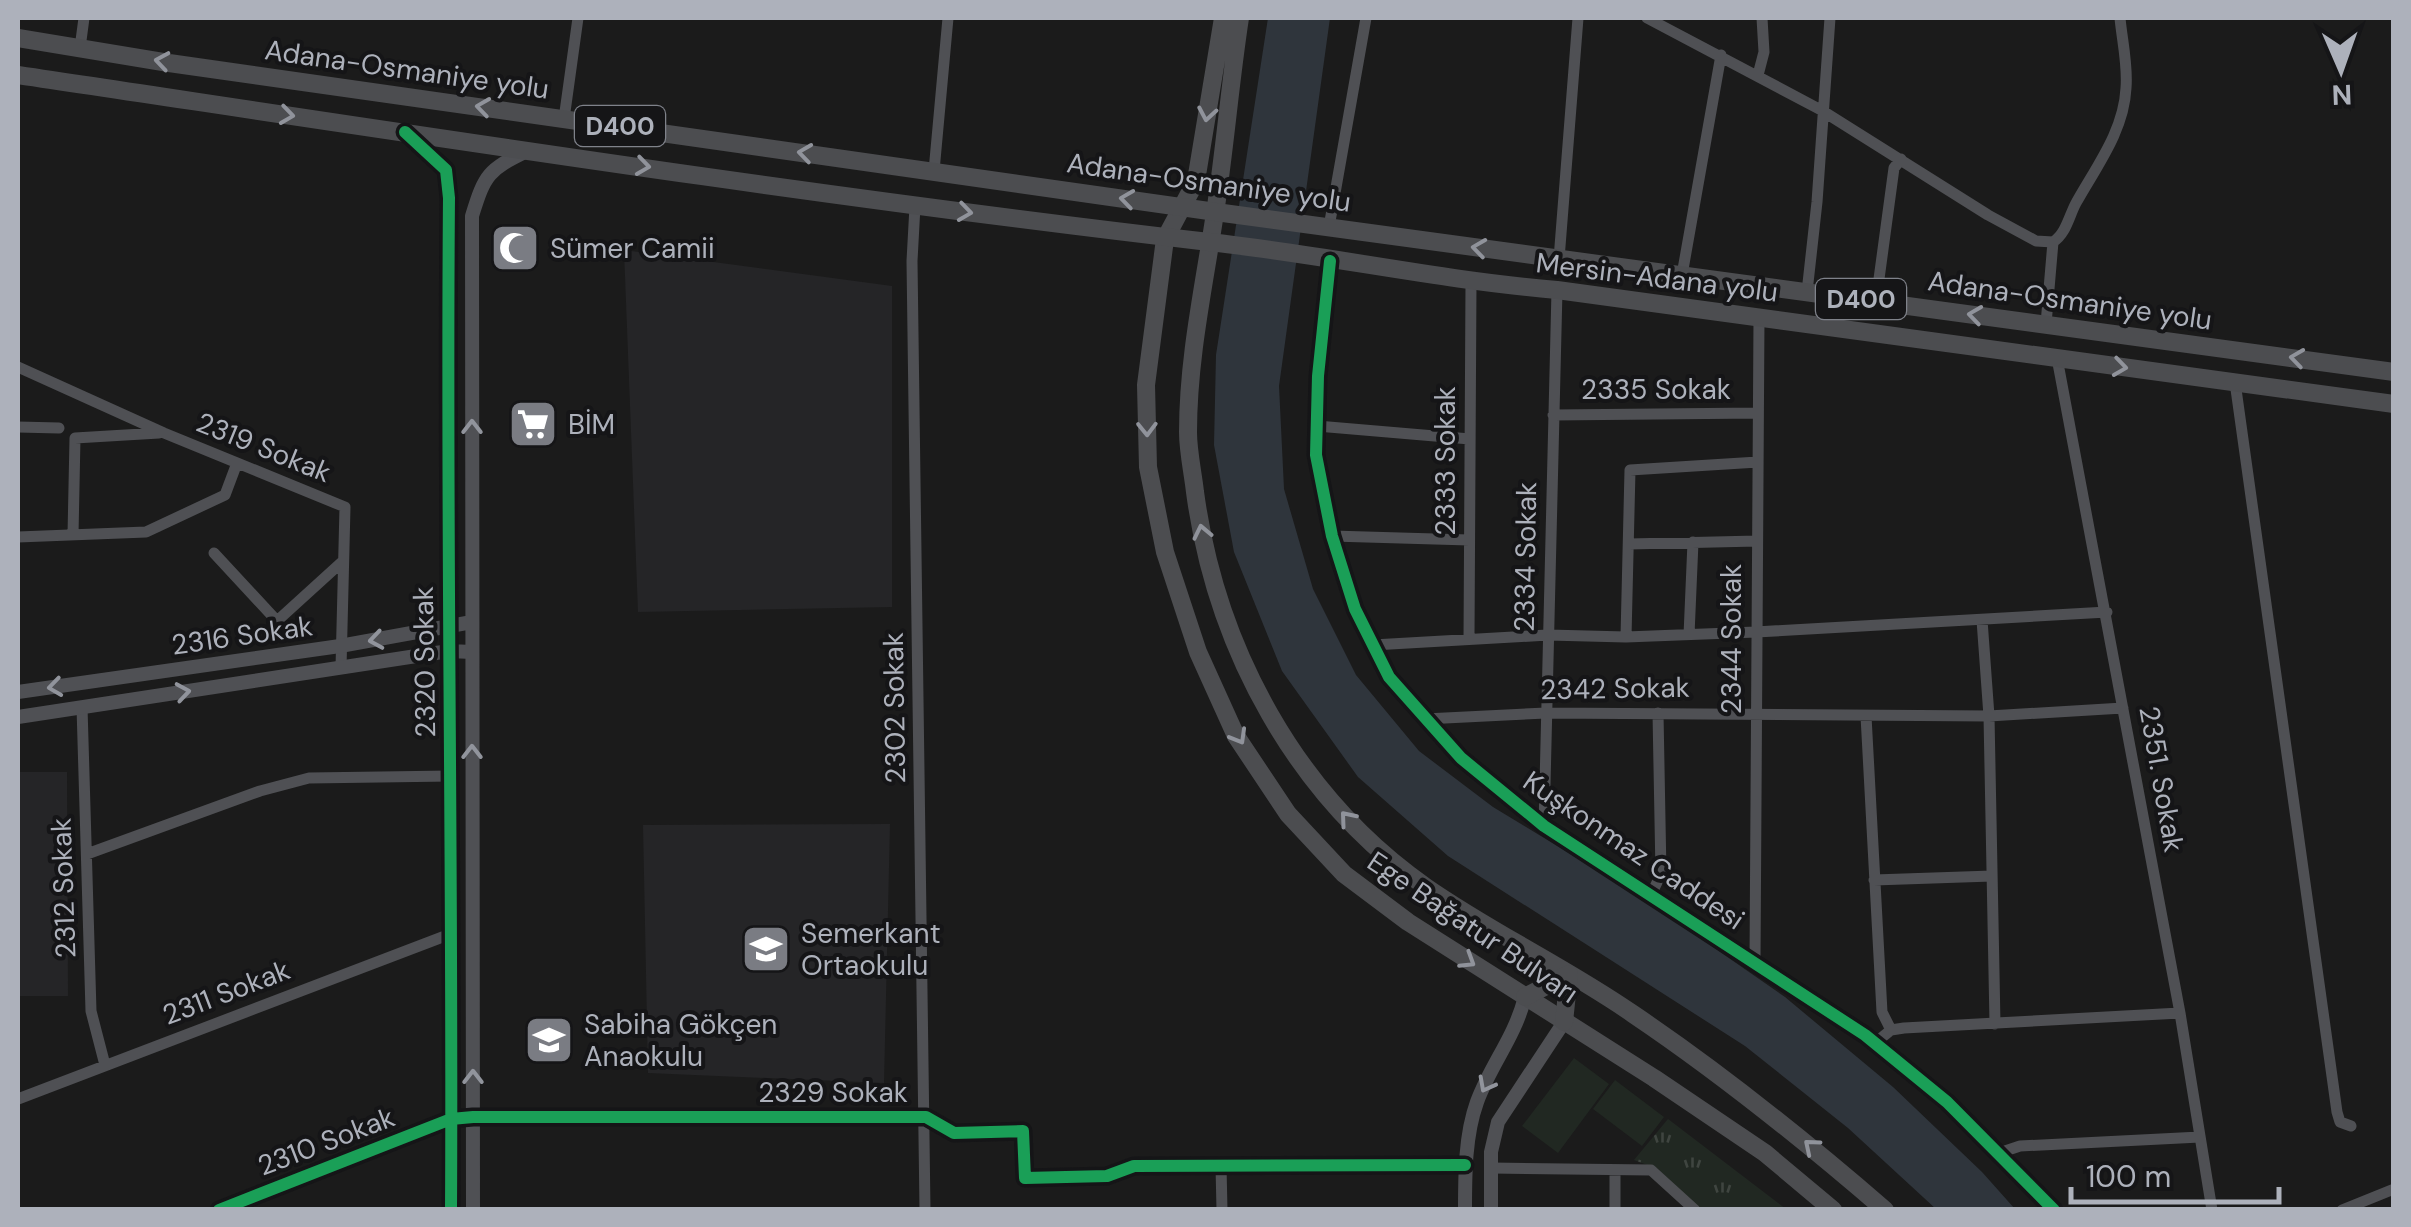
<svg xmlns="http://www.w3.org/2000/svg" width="2411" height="1227" font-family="'DM Sans',sans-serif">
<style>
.built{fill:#252527}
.park{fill:url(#park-tufts)}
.garden{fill:#212822}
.water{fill:#2f353c}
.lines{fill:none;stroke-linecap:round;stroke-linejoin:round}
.minor{stroke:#4f5054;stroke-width:11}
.tertiary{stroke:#4f5054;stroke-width:14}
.primary{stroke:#4c4d50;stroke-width:18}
.trunk{stroke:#4c4d50;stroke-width:18}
.cycleway-casing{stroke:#151517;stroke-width:19}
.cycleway{stroke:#1a9f57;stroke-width:12}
.oneway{stroke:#90939b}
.oneway2{stroke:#91949c}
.labels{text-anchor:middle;stroke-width:8;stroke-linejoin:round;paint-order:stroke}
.shield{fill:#151517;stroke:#7f828a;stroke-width:2.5}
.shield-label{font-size:25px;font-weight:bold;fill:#adb1bb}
.street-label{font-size:28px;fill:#adb1bb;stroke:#151517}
.poi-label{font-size:28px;fill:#adb1bb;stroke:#151517;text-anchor:start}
</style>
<defs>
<pattern id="park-tufts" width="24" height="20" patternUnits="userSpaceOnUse" patternTransform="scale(2.5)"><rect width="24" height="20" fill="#212822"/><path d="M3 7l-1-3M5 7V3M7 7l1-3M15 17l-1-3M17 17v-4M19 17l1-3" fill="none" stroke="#3f4540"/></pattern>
</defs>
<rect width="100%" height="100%" fill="#1b1b1b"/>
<!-- built -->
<path class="built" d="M624,250L892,286V607L638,612Z
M18,772H67L68,996H18Z
M890,824L884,1083L648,1073L643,825Z"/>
<!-- park -->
<path class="park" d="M1668,1119L1786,1209H1700L1658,1169L1634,1160Z"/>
<!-- garden -->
<path class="garden" d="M1574,1058L1609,1084L1558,1153L1522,1126Z
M1615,1080L1664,1117L1642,1146L1593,1109Z"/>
<!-- water -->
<path class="water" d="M1268,18H1330L1279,386L1284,489L1313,589L1356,675L1419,751L1493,807L1641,897L1785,997L1893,1087L1982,1172L2015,1209H1936L1848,1128L1745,1046L1448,856L1358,777L1282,671L1234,552L1214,445L1216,355Z"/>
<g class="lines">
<!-- minor -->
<path class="minor" d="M1647,18L1821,110L1988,215L2036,241L2053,242C2066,234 2069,216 2076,203C2096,167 2124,131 2126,88C2128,65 2122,40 2120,18
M80,48L84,18
M1758,75L1764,52L1762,18
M564,119L578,18
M934,171L948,18
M915,206L912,261L925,1210
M1329,227L1366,18
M1559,259L1578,18
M1682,275L1721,55
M1807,292L1817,202L1830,18
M1876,301L1894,168L1901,159
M2046,324L2053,242
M2057,358L2180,1013L2212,1210
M18,367L164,433L345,507L341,668
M2235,382L2337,1112L2340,1122L2351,1126
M1553,415L1758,413
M1317,426L1470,439
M18,427L59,428
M73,535L75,438L159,433
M1332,536L1469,540
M18,537L146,532L225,495L237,463
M1629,544L1757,541
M214,553L277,621L343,561
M1982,620L1989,716L1995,1024
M1689,635L1693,542
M1626,637L1630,470L1758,462
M1469,639L1471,283
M1373,645L1548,635L1626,637L1756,632L2107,612
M82,707L91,1011L105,1065
M1866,716L1882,1012L1891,1030
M1425,719L1546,713L1989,716L2123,708
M1544,826L1557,290
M87,854L260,791L309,778L451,776
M1874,880L1992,876
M1651,895L1661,874L1658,713
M1755,962L1759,318
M1875,1043L1891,1030L1904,1028L2180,1013
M18,1099L453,933
M1999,1153L2020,1146L2200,1137
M1221,1166L1222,1210
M1491,1168L1651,1170L1695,1210
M219,1210L451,1119L473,1117H926L954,1133L1023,1131L1025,1178L1107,1176L1134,1166L1465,1165
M1615,1210V1170
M2342,1210L2394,1189"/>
<!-- tertiary -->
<path class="tertiary" d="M405,133L446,170L449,198C446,535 453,872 451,1210
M1330,261L1318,376L1316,455L1332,536L1355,609L1389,677L1461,758L1544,826L1865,1035L1947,1102L2054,1210
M18,692L340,646L472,622
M18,717L449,651L472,652
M473,1210L472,216C485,174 488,170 527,151
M1465,1210C1465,1175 1465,1135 1477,1102C1491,1064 1514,1039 1525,997
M1491,1210V1152L1498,1122L1564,1022"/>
<!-- primary -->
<path class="primary" d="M1223,18L1196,181L1165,239L1146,385L1148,467L1165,552L1198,652L1236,736L1288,814L1344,874L1408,922L1654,1078L1765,1153L1833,1210
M1240,18C1230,83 1225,148 1215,213C1204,286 1188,358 1188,432C1188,452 1193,473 1195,492C1216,648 1296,796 1426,887C1492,933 1567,968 1633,1014C1722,1074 1804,1140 1885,1210"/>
<!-- trunk -->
<path class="trunk" d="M18,38L169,63L1223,213L2394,372
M18,75C414,134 811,196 1209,242C1326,255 1440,280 1557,290L2394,404
M1525,997L1569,974L1564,1022"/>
<!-- cycleway casing -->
<g class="cycleway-casing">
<path id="cycleway" d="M405,132L446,170L449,198C446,535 453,872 451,1210
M1330,261L1318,376L1316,455L1332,536L1355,609L1389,677L1461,758L1544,826L1865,1035L1947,1102L2054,1210
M219,1210L451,1119L473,1117H926L954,1133L1023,1131L1025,1178L1107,1176L1134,1166L1465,1165"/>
</g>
<!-- cycleway -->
<use href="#cycleway" class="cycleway"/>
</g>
<!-- one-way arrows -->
<defs><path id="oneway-chevron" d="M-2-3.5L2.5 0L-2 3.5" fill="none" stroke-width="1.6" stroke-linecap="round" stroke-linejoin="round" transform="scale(2.5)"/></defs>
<g class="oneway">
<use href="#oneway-chevron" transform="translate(162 61) rotate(-171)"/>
<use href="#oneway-chevron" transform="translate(483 107) rotate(-172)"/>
<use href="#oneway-chevron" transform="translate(1207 114) rotate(100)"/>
<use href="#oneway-chevron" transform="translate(287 115) rotate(8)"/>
<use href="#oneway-chevron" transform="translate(805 153) rotate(-172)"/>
<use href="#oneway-chevron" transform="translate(643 166) rotate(8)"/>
<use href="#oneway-chevron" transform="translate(1127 199) rotate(-172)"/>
<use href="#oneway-chevron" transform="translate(965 212) rotate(8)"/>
<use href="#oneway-chevron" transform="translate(1479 248) rotate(-172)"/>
<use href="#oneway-chevron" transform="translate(1975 315) rotate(-172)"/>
<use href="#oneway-chevron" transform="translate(2297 358) rotate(-172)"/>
<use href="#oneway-chevron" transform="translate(2120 367) rotate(8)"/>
<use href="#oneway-chevron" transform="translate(1147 429) rotate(89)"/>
<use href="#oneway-chevron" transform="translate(1202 532) rotate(-102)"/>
<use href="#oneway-chevron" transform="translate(1239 737) rotate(60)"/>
<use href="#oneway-chevron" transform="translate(1347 818) rotate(-130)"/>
<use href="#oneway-chevron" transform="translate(1468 961) rotate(32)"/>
<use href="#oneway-chevron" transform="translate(1811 1146) rotate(-140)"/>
</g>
<g class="oneway2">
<use href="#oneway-chevron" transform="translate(472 427) rotate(-90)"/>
<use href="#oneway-chevron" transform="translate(376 640) rotate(171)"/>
<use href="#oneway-chevron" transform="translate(55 687) rotate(172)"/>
<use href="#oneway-chevron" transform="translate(183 692) rotate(-9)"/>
<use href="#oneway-chevron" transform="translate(472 752) rotate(-90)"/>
<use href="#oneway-chevron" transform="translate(473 1077) rotate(-90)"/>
<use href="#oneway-chevron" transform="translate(1486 1085) rotate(118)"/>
</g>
<!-- icons -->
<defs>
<g id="mosque-square" transform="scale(2.5)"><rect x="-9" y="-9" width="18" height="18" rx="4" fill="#7a7c83" stroke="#151517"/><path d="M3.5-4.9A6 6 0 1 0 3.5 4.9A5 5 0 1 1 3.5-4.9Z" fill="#fff"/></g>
<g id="supermarket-square" transform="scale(2.5)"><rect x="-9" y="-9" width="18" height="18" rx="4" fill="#7a7c83" stroke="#151517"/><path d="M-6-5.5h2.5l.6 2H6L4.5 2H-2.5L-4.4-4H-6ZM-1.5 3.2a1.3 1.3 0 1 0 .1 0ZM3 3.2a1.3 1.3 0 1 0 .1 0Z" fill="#fff"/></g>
<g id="school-square" transform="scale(2.5)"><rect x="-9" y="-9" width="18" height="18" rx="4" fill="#7a7c83" stroke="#151517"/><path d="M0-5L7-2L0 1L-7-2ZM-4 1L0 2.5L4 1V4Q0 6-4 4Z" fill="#fff"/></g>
</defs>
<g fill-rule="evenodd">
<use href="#mosque-square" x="515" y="248"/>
<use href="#supermarket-square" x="533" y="424"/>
<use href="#school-square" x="766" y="949"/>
<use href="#school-square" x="549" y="1040"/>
</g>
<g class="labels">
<!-- shield labels -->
<g class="shield">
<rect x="575" y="106" width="90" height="40" rx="8"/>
<rect x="1816" y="279" width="90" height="40" rx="8"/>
</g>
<g class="shield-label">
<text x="620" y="135">D400</text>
<text x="1861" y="308">D400</text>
</g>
<!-- street labels -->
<g class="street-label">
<text transform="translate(407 69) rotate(8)" y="10">Adana-Osmaniye yolu</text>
<text transform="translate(1209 182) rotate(8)" y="10">Adana-Osmaniye yolu</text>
<text transform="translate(1657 277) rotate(7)" y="10">Mersin-Adana yolu</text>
<text transform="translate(2070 300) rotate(8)" y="10">Adana-Osmaniye yolu</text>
<text x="1656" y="399">2335 Sokak</text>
<text transform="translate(264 447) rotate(22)" y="10">2319 Sokak</text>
<text transform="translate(1445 461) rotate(-90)" y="10">2333 Sokak</text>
<text transform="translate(1525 557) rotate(-89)" y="10">2334 Sokak</text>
<text transform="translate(242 635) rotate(-8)" y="10">2316 Sokak</text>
<text transform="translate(1731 639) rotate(-90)" y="10">2344 Sokak</text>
<text transform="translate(424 662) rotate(-91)" y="10">2320 Sokak</text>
<text transform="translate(1615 688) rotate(-1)" y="10">2342 Sokak</text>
<text transform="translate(894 708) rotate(-91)" y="10">2302 Sokak</text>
<text transform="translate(2162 779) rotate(80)" y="10">2351. Sokak</text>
<text transform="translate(1634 850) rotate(34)" y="10">Kuşkonmaz Caddesi</text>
<text transform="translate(63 888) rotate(-92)" y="10">2312 Sokak</text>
<text transform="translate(1473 927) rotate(34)" y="10">Ege Bağatur Bulvarı</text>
<text transform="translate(226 992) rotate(-21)" y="10">2311 Sokak</text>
<text x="833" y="1102">2329 Sokak</text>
<text transform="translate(326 1141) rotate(-21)" y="10">2310 Sokak</text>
</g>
<!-- poi labels -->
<g class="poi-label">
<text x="550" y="258">Sümer Camii</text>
<text x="568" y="434">BİM</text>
<text x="801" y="943">Semerkant<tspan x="801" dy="32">Ortaokulu</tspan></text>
<text x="584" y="1034">Sabiha Gökçen<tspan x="584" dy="32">Anaokulu</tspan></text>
</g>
</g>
<!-- border -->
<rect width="2411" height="1227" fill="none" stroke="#adb1bb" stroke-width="40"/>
<!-- north arrow -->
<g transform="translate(2341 70) rotate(178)" stroke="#151517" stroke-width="8" paint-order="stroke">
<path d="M0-8L18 38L0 25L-18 38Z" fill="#adb1bb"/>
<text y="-15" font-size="28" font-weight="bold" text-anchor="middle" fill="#adb1bb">N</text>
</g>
<!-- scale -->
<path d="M2071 1187v15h208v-15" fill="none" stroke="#adb1bb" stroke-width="5"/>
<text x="2086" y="1187" font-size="30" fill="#adb1bb" stroke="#151517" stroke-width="8" paint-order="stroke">100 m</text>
</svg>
